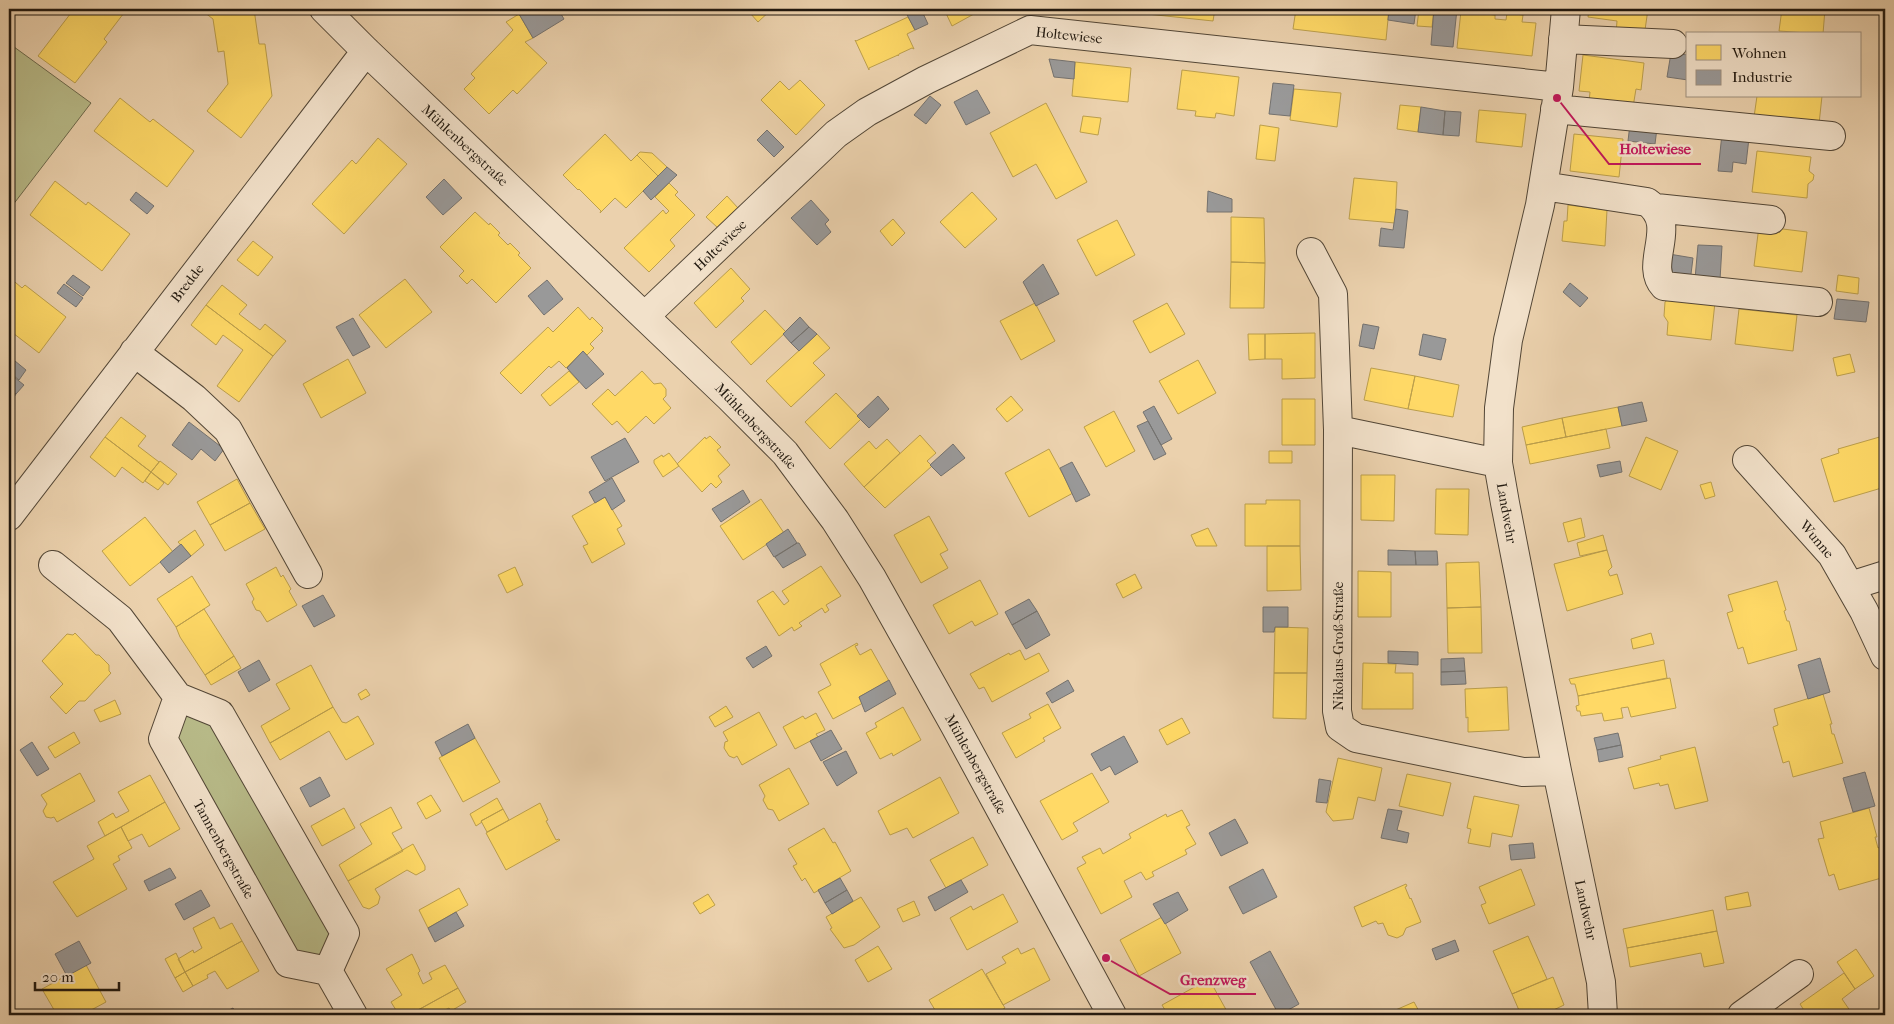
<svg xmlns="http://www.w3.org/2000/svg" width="1894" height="1024" font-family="'IM FELL French Canon',serif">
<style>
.green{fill:#b8bb89;stroke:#6c694c}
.homes{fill:#ffd966;stroke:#bc9f4c}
.industry{fill:#999;stroke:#74726f}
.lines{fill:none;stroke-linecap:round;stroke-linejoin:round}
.minor-casing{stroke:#524636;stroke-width:30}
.minor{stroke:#f2e1ca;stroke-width:28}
.labels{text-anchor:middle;stroke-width:5;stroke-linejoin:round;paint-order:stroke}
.street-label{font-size:14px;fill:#1f170e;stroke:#f2e1ca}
.leader{fill:none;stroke:#c2185b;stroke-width:2}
.callout-dot{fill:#c2185b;stroke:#f2e1ca;stroke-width:2}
.callout-label{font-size:15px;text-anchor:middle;font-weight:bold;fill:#c2185b;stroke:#f2e1ca;stroke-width:5;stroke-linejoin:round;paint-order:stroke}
</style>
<rect width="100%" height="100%" fill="#ebd1ad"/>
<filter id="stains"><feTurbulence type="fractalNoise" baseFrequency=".004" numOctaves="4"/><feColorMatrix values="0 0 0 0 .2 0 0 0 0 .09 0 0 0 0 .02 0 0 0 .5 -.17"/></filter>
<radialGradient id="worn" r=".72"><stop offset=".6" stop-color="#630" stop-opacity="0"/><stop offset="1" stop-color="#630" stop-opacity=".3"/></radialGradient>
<!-- green -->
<path class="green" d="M10,44L91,103L9,210V46Z
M181,704L217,719L337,934L323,963L290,956L169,739Z"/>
<!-- homes -->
<path class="homes" d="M74,9H127L104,39L107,42L75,83L38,56Z
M200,9H254L259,44H265L272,96L241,138L207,111L228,84L224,51L218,52L213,19Z
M754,9H772L758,22L750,13Z
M944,9H983L952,26Z
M1148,9H1215L1213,21L1147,14Z
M1296,9H1389L1386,40L1293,29Z
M1419,9H1434L1432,27L1417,26Z
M1589,9H1648L1644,37L1616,34L1617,21L1588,17Z
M1782,9H1825L1823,34L1779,31Z
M1461,11L1495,15V19L1506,20L1507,13L1523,15L1522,22L1536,23L1532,56L1457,48Z
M519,14L533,38L525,42L547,63L517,94L513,90L489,114L464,89L475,78L471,74L513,30L506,22Z
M908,17L915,30L907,34L914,49L912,48L899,54L898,56V55L869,68V70L855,40L856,41Z
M1583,55L1644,63L1641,90L1636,89L1633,107L1589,102L1590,92L1579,91Z
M1075,62L1131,68L1128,102L1072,96Z
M1182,70L1239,77L1234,116L1216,113L1215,118L1195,116L1196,111L1177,109Z
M800,80L825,105L796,135L761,100L780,81L789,90Z
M1294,89L1341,93L1337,127L1290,120Z
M1757,96H1822L1819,124L1754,117Z
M120,98L150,122L153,119L194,151L167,187L94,131Z
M1046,103L1087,182L1056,199L1036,164L1013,177L990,133Z
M1400,105L1421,107L1418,132L1397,129Z
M1479,110L1526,114L1522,147L1476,142Z
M1083,116L1101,118L1098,135L1080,132Z
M1260,125L1279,128L1275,161L1256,159Z
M605,134L631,161L637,155L658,176L626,208L615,198L600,213L601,211L579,189L578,190L563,175Z
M1574,134L1623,139L1619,177L1570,171Z
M378,138L407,164L344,234L312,204L352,160L356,164Z
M1757,151L1811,157L1809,171L1814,175L1813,180L1808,184L1807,198L1752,192Z
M640,152L652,153L667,167L658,176L637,155Z
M1354,178L1397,182L1395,223L1349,219Z
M55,181L86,205L88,202L130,234L102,271L30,215Z
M669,183L678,192L675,195L695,215L670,240L675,246L649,272L624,248L663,210L666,214L669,211L655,197Z
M972,192L997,219L965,248L940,222Z
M727,196L738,208L718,228L706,217Z
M1568,205L1607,210L1605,246L1562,241L1564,221H1567Z
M475,212L489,225L490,223L500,233L498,235L508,245L510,243L520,253L518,255L531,268L496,303L472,279L467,284L459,276L464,271L440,247Z
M1231,217L1264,218L1265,263L1231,262Z
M893,219L905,233L892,246L880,231Z
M1117,220L1135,255L1096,276L1077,240Z
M1759,226L1807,232L1802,272L1754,266Z
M253,241L273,257L258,276L237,260Z
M1231,262L1265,263L1264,308H1230Z
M731,268L750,289L741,298L744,301L716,328L694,303Z
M1838,275L1859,278L1858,294L1836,291Z
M9,277L22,288L25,285L66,317L39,353L9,330Z
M405,279L432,312L386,348L359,315Z
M222,285L247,305L239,314L260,330L265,324L286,341L273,356L206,305Z
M1671,297L1715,302L1711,340L1667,335L1668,322L1664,316L1665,302Z
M1035,303L1055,341L1021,360L1000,321Z
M1167,303L1185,334L1150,353L1133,321Z
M206,305L273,356L239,402L217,386L243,350L223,335L216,345L191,325Z
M578,307L590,320L592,317L603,328L601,330L603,331L590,344L594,348L587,355L583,351L566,368L559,361L551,368L549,366L521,394L500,373L548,327L553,332Z
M1739,309L1797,315L1793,351L1735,344Z
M765,310L786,332L751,365L731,342Z
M1315,333V378L1282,379V359H1265V334Z
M817,334L830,348L813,363L825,375L791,407L766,381Z
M1248,334H1265V359L1249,360Z
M1850,354L1855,372L1837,376L1833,358Z
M348,359L366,393L321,418L303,384Z
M1198,360L1216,393L1178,414L1159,381Z
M1371,368L1415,376L1408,409L1364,400Z
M569,371L579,382L550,406L541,395Z
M642,371L654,384L661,383L666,389V396L663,399L671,408L654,424L646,416L628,433L617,421L612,425L592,404L608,389L615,396Z
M1415,376L1459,385L1453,417L1408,409Z
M836,393L861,419L830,449L805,422Z
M1011,396L1023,410L1007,422L996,409Z
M1282,399H1315V445H1282Z
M1618,407L1622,426L1566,437L1562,418Z
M1114,411L1135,451L1106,467L1084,427Z
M121,417L146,436L138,446L159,462L151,472L105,437Z
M1562,418L1566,437L1526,445L1522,427Z
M1606,429L1610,448L1530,464L1526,445Z
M920,435L936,453L927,461L932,466L885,508L864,487Z
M710,436L721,447L717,450L730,465L718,476L722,482L716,488L711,483L702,492L677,464L705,437L706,439Z
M1883,436L1885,440V487L1834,502L1821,459L1839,453L1838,449Z
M105,437L151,472L143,483L122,467L115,477L90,457Z
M1646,437L1678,451L1661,490L1629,476Z
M887,439L900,453L864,487L844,464L869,441L876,449Z
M1049,449L1073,493L1029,517L1005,473Z
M1269,451H1292V463H1269Z
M669,453L679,466L663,477L654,463V460L662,455L663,457Z
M160,461L177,474L168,485L151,472Z
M151,472L164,483L158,490L145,481Z
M1361,475H1395L1394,521L1361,520Z
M237,479L250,503L210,525L197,502Z
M1711,482L1715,496L1705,499L1700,485Z
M1436,489H1469L1468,535L1435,534Z
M605,497L622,526L617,529L625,544L592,563L583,546L588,544L572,516Z
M761,499L784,533L743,560L720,526Z
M1266,500H1300V546H1245V504H1266Z
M250,503L265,529L225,551L210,525Z
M929,516L948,550L940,554L948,568L921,583L894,535Z
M145,517L173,552L130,586L102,551Z
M1581,518L1585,537L1568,542L1563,523Z
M1208,528L1217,546H1196L1191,535Z
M195,530L204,545L191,556L178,542Z
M1603,535L1607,550L1580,556L1577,543Z
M1267,546H1300L1301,590L1267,591Z
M1607,550L1612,567L1608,571L1610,576L1617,574L1623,594L1567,611L1554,564Z
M1479,562L1481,607L1447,608L1446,563Z
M821,566L841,596L826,605L829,610L825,613L822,608L799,623L802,626L794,631L792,627L779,636L757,601L773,591L784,605L789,601L782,591Z
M276,567L281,577L283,575L291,589L289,591L297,605L267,622L260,611L256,610L252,602L254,599L246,584Z
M515,567L523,585L507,593L498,575Z
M1358,571L1391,572V617H1358Z
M1135,574L1142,588L1123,598L1116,584Z
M192,576L210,605L176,627L157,599Z
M980,580L998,614L975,626L972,621L949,634L933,605Z
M1777,581L1786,610L1784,611L1787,621H1789L1797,650L1748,664L1743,647L1738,649L1727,613L1733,611L1728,595Z
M1481,607L1482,653H1448L1447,608Z
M204,609L234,656L205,675L180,637L176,627Z
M1275,627L1308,628L1307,673H1274Z
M75,633L96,655H99L109,665V671L111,673L85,701H79L66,714L50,697L63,684L42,661L67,634L73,635Z
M1651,633L1654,644L1633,649L1631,639Z
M857,643L858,645L855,646L860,655L871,649L889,681L859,697L862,703L861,704L833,719L818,692L831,685L820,664Z
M1020,650L1025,660L1039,653L1049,671L992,702L984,687L979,689L970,674L1009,653L1010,655Z
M234,656L241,668L211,685L205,675Z
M1664,660L1667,678L1578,696L1575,684H1571L1569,679Z
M1363,663L1396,664L1395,673H1413V709H1362Z
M311,665L333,707L270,743L261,726L290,709L276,684Z
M1274,673H1307L1306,719L1273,718Z
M1670,678L1676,708L1631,717L1628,707L1621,708L1623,718L1604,721L1602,713L1581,716L1580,711H1577L1576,706L1579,705L1578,696Z
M1507,687L1509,730L1468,732V717L1466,718L1465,689Z
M366,689L370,695L361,700L358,694Z
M1823,694L1832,724H1830L1832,734H1834L1843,763L1793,777L1789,761L1783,763L1773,727L1778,725L1774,709Z
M115,700L121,714L100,722L94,710Z
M1048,704L1061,728L1043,738L1045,741L1016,758L1002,733L1031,718L1029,714Z
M726,706L733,717L715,727L709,717Z
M333,707L342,722L346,723L358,716L374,744L346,760L329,731L280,760L270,743Z
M903,707L921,740L893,756L892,753L880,759L866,733L877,727L875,723Z
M759,712L777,745L742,765L737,756L734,758L729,756L724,748L725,742L728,741L723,732Z
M816,713L825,730L816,734L818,737L795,749L783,727L803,716L805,719Z
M1182,718L1190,733L1167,745L1159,730Z
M74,732L80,743L55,758L48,747Z
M475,738L500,782L463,802L439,758Z
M1695,747L1708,801L1675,809L1668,784L1660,786L1659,783L1634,789L1628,768L1661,759L1660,756Z
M1338,758L1382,768L1375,801L1358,797L1353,819L1333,821L1326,812Z
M789,768L809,804L779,821L773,810L768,809L763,800L765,796L759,785Z
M80,773L95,801L57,822L54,817L51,818L46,817L43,811L47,804L41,795Z
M1092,773L1109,802L1073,823L1078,831L1062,840L1040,801Z
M1407,774L1451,783L1443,816L1399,806Z
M150,775L165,802L105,836L98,822L113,813L116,818L129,811L118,792Z
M940,777L959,813L913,838L907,828L890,835L878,811Z
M431,795L441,811L426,819L417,803Z
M1474,796L1519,805L1512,837L1492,833L1490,847L1468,843L1471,829L1467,828Z
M497,798L503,809L481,821L482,822L476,826L470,814Z
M165,802L180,829L149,847L142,834L128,841L121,827Z
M540,803L548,820L546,821L556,840L559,839L560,840L506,870L486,833Z
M391,807L402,828L392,833L403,851L348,881L339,865L372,844L360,824Z
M344,808L355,828L322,846L311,826Z
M1869,808L1877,837H1875L1878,848L1880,847L1885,864V877L1839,890L1834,874L1829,876L1818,839L1824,838L1820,822Z
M503,809L509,820L487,832L481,821Z
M1182,810L1190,825L1186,827L1196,844L1185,850L1187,854L1152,872L1154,876L1146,880L1141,872L1124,881L1132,897L1101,914L1077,868L1086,863L1082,857L1100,848L1103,854L1131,838L1129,834L1166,814L1167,817Z
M121,827L132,848L118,856L120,860L113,864L127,889L77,917L53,882L94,859L87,846Z
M824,828L833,843L835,842L851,871L814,893L805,878L802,881L793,866L797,864L788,849Z
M973,837L988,865L946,888L930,860Z
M413,844L425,866V870L416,875L407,870L375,889L380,897L378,904L369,909L363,907L348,881Z
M1521,869L1535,905L1489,924L1481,905L1486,903L1479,887Z
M1406,884L1407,886L1405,887L1410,899L1411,898L1421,922L1406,928L1403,935L1397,938L1388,935L1383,923L1378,924L1376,921L1362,927L1354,907Z
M459,888L468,905L428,928L419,910Z
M1748,892L1751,906L1727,910L1725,897Z
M708,894L715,905L700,914L693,903Z
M1003,894L1018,922L967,950L950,918L971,906L973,910Z
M861,897L880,927L854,945L844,948L830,929L832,928L826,917Z
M914,901L920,915L903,922L897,909Z
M1713,910L1717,931L1627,948L1623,929Z
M214,917L220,929L232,923L242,941L185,972L178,959L193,950L194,953L202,948L193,928Z
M1162,917L1181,953L1139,976L1120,940Z
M1717,931L1724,963L1704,967L1701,953L1630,967L1627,948Z
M1528,936L1547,979L1512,994L1493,951Z
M242,941L259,971L227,989L215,971L207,975L208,978L193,986L185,972Z
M878,946L892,969L868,982L855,960Z
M1018,948L1021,954L1034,948L1050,980L1003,1005L986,974L1006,963L1002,957Z
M1856,949L1874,976L1855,989L1837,962Z
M176,953L185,972L175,978L165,959Z
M412,954L420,971L418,973L423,984L432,979L429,973L445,965L458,988L409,1015H399L391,1002L402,995L386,969Z
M86,965L106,1002L82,1015H57L42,989Z
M982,969L1005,1008L993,1015H938L929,1000Z
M185,972L193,986L183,992L175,978Z
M1844,973L1855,989L1842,999L1853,1015H1807L1800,1004Z
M1553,977L1564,1005L1543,1015H1521L1512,994Z
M1209,979L1229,1015H1168L1162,1005Z
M458,988L466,1002L451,1011L449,1008L441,1012L443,1015H409Z
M1414,1002L1421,1015H1393L1391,1012Z
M494,1010L496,1015H485Z"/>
<!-- industry -->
<path class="industry" d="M528,9H558L564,19L533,38L519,14Z
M560,9H573L563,14Z
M904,9H921L928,24L915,30Z
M1110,9H1125V11Z
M1125,9H1148L1147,14L1125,11Z
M1389,9H1416L1414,24L1388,20Z
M1434,9H1457L1453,47L1431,45Z
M1671,53L1688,55V80L1667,77Z
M1049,59L1075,62L1074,79L1054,77Z
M1273,83L1294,85L1290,116L1269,114Z
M977,90L990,113L966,125L954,102Z
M930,96L941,105L926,124L914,115Z
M1421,107L1445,111L1443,135L1418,132Z
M1445,111L1461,112L1459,136L1443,135Z
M1630,124L1657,128L1655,144L1628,141Z
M767,130L784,147L774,157L757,140Z
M1722,134L1749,138L1746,164L1733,162L1732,172L1718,171Z
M667,167L677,175L651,200L643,191Z
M444,179L462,198L443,215L426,197Z
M1208,191L1232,199V212H1207Z
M136,192L154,206L147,214L130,200Z
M811,200L829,220L825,224L831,232L817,245L791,218Z
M1396,209L1408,211L1404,248L1379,246L1381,228L1393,230Z
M1698,245L1722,246L1720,280L1695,279Z
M1669,254L1693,258L1690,282L1666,279Z
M1043,264L1059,294L1036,306L1023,282Z
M73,275L90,287L83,296L66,283Z
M547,280L563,299L544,315L528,296Z
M1570,283L1588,298L1580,307L1563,292Z
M64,284L83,298L76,307L57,293Z
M1837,299L1869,302L1866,322L1834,319Z
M800,317L809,327L791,343L783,334Z
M353,318L370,347L353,356L336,327Z
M1363,324L1379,327L1374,349L1359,346Z
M809,327L817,334L799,351L791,343Z
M1423,334L1446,339L1441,360L1419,355Z
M583,351L604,374L586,389L567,368Z
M9,356L26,370L19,380L9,372Z
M9,373L24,385L16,394L9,388Z
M9,388L16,394L10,403H9Z
M878,396L889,409L869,428L857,416Z
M1642,402L1647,421L1622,426L1618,407Z
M1154,406L1172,439L1161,445L1143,412Z
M1148,421L1166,454L1154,460L1137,426Z
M189,422L224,449L215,461L201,449L192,460L172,445Z
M625,438L639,462L605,481L591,457Z
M953,444L965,458L941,476L930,465Z
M1620,461L1622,472L1600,477L1597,465Z
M1072,462L1090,495L1076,502L1060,468Z
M612,478L625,501L612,510L605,497L595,503L589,492Z
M743,490L750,502L721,522L712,509Z
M788,529L797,543L774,557L766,544Z
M797,543H799L806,555L783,568L775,557Z
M181,544L191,556L169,573L160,562Z
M1388,550L1415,551L1416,565H1388Z
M1415,551H1437L1438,565H1416Z
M323,595L335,616L314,627L302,606Z
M1029,599L1037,611L1012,625L1005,612Z
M1263,607H1288V627H1275L1274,632H1263Z
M1037,611L1050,635L1026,649L1012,625Z
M766,646L772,656L753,668L746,658Z
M1388,651L1418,652V665L1388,663Z
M1464,658L1465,671L1441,672V659Z
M1820,658L1830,692L1808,699L1798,665Z
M259,660L270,680L249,692L238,672Z
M1465,671L1466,684L1441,685V672Z
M889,680L896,694L865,712L859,697Z
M1068,680L1074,691L1052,703L1046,693Z
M468,724L475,738L442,756L435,742Z
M831,730L842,749L821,761L810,741Z
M1618,733L1621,745L1597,750L1594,738Z
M1124,736L1138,762L1115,775L1110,766L1101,771L1091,754Z
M32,742L49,769L37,776L20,750Z
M1621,745L1623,757L1599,762L1597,750Z
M846,751L857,773L837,786L823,762Z
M1865,772L1875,806L1853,812L1843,778Z
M320,777L330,796L310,807L300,788Z
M1319,779L1331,781L1327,803L1316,802Z
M1388,809L1402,811L1397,830L1409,833L1407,843L1381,838Z
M1235,819L1248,843L1221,856L1209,833Z
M1533,843L1535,858L1511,860L1509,845Z
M170,868L176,878L149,891L144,881Z
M1263,869L1277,897L1243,914L1229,887Z
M840,878L847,890L825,903L818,890Z
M961,880L968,892L935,911L928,897Z
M201,890L210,906L184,920L175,904Z
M847,890L853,901L832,914L825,903Z
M1178,892L1188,910L1165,924L1153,904Z
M456,912L464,926L435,942L428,928Z
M1455,940L1459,951L1436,960L1432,949Z
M79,941L91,963L67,976L55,954Z
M1270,951L1299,1004L1279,1015L1250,962Z
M233,1008L237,1015H219Z"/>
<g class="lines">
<!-- minor casing -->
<g class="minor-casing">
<path id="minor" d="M324,9L366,51L729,397L785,453L835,520L872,578L955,726L1112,1015
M1566,9L1559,87L1540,205L1508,340L1499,408L1498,463L1505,503L1557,771L1601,982L1603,1015
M1563,39L1673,44
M1555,109L1831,136
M1543,186L1647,202C1680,225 1643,263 1664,286L1818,302
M1656,208L1771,220
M1311,252L1333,294L1338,430
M645,316L836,134L867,112L926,80L1030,30L1559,87
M134,352L194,398L228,430L308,574
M1747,460L1832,555L1864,611L1885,656
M1498,463L1338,430L1337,711L1340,727L1356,738L1523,772L1557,771
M9,516L366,51
M53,565L120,619L178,697
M1850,586L1885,575
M328,971L345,933L220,714L178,697L163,739L288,963L328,971L353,1015
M1742,1015L1799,974"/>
</g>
<!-- minor -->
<use href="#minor" class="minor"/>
</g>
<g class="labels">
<!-- street labels -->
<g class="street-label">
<text transform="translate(1069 35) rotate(6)" y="5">Holtewiese</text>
<text transform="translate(465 145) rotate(43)" y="5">Mühlenbergstraße</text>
<text transform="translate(720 245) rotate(-44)" y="5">Holtewiese</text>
<text transform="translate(187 283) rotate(-52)" y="5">Bredde</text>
<text transform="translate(756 426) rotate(47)" y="5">Mühlenbergstraße</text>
<text transform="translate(1507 513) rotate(80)" y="5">Landwehr</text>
<text transform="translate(1817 539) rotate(50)" y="5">Wunne</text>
<text transform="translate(1338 646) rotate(-90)" y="5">Nikolaus-Groß-Straße</text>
<text transform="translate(976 764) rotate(61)" y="5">Mühlenbergstraße</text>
<text transform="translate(224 849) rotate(61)" y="5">Tannenbergstraße</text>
<text transform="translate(1586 910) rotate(78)" y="5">Landwehr</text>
</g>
</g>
<!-- callouts -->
<path class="leader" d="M1557 98L1609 164H1701M1106 958L1170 994H1256"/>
<g class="callout-dot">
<circle cx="1557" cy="98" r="5"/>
<circle cx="1106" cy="958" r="5"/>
</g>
<g class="callout-label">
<text x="1655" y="154">Holtewiese</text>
<text x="1213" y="985">Grenzweg</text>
</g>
<!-- margin -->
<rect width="1894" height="1024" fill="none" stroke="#ebd1ad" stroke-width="30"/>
<rect x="10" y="10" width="1874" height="1004" fill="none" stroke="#1f170e" stroke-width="2.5"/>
<rect x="15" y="15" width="1864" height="994" fill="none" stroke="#1f170e"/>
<!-- legend -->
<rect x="1686" y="32" width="175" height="65" fill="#f2e1ca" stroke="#9e907f"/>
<rect x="1696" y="45" width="25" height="15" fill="#ffd966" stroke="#9e907f"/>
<text x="1732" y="58" font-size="15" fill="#1f170e">Wohnen</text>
<rect x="1696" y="70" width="25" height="15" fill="#999999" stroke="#9e907f"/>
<text x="1732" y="82" font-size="15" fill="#1f170e">Industrie</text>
<!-- scale -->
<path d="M35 982v8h84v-8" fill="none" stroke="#1f170e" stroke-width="2.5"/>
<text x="42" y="982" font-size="15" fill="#1f170e" stroke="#f2e1ca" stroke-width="4" paint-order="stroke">20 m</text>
<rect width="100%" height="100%" filter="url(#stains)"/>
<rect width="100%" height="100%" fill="url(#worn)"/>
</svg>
